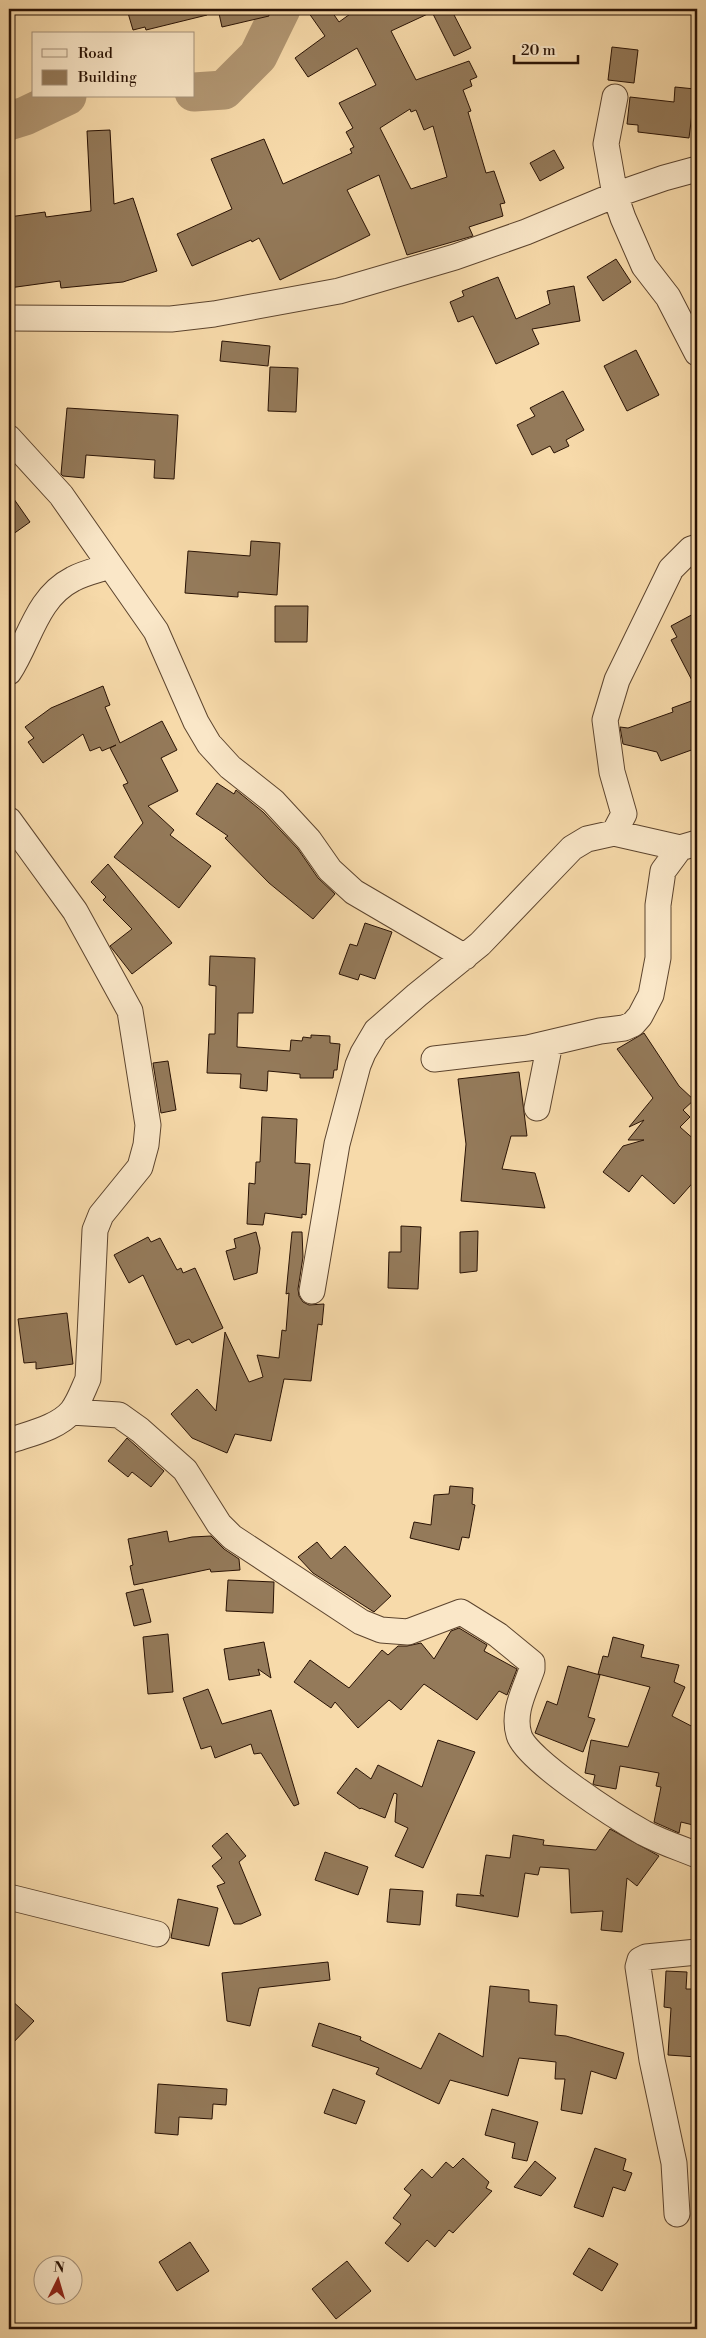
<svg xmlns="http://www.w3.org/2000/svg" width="706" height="2338" font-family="'Libre Bodoni',serif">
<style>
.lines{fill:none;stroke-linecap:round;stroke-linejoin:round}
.stream{stroke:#7b6146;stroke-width:6}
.river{stroke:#b19672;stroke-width:39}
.building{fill:#947a5a;stroke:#291204;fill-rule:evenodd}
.minor-casing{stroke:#5c442e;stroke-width:27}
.minor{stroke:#fae7c8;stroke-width:25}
</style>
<rect width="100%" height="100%" fill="#f7daaa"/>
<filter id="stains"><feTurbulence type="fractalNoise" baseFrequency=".004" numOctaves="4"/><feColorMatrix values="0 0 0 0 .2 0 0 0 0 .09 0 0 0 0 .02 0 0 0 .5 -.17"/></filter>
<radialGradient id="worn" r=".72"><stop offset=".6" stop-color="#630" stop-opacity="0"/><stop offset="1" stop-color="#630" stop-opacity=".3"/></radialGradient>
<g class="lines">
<!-- stream -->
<path class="stream" d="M9,2327L12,2329"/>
<!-- river -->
<path class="river" d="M194,92L224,90L258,56L281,9
M9,121L25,116L67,96"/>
</g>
<!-- building -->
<path class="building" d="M140,9H206L207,15L146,30L145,27L133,30L128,13Z
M218,9H268L269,16L222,27Z
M306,9H330L339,22L357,9H451L471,48L454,56L432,12L391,31L416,80L469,61L477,77L470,80L472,86L463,90L471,111L468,112L486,173L494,171L505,203L500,204L503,216L469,227L473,236L407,255L379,175L347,190L370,235L280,280L259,238L252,242L251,240L192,266L177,234L232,209L211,159L264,139L283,184L352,153L350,149L354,147L346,132L353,128L339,103L376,85L357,48L308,77L295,58L325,36ZM410,109L411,112L416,110L424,130L433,126L447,177L411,189L380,128Z
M612,47L638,50L634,83L608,80Z
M675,87L695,89L689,138L638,132V125L627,124L630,97L674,102Z
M110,130L114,204L133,198L157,271L123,282L61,288L60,281L9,288V217L45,212L46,217L91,211L87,131Z
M554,150L564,168L540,181L530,163Z
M616,259L631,282L603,301L587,277Z
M498,277L516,319L550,304L547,291L574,286L580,321L532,329L539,344L496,364L473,316L458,322L450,302L464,296L462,291Z
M222,341L270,346L268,366L220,361Z
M636,350L659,395L627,411L604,366Z
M270,367L298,368L296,412L268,411Z
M563,391L584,430L566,440L569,446L554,453L550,446L532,455L517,425L535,416L530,408Z
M67,408L178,415L174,479L154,478L155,460L86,455L84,478L63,476L61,474Z
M9,492L30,522L9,537Z
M251,541L280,543L277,595L238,592V597L185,593L188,551L250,556Z
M275,606H308L307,642H275Z
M697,612V690L671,640L677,637L671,626Z
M103,686L110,705L105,707L120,743L162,721L177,750L161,758L178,791L148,806L174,830L170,835L211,866L179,908L114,857L143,823L123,785L128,783L110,748L116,745L102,751L100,747L90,751L83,734L43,763L28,742L34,738L25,727L51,708Z
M697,699V748L661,761L657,752L623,744L620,727L628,728L673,712L672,708Z
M217,783L234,794L236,790L263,812L298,849L318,878L335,894L313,919L269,883L225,838L228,836L196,814Z
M108,864L172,943L132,974L110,946L132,929L103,900L106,897L91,882Z
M365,923L392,932L375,979L360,974L358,980L339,974L350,944L357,946Z
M210,956L255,958L253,1013H238L237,1047L290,1051L291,1040L302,1041L303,1037L311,1038V1035L330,1036V1043L340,1044L337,1070H334L333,1078H300V1074L268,1071L267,1091L240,1088L241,1074L207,1073L209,1034H215L216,986L209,985Z
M644,1033L679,1086L694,1100L683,1110L690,1117L680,1127L697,1142V1178L674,1204L642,1175L629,1192L603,1172L623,1146L644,1140H628L644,1120L629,1127L653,1098L617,1049Z
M168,1061L176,1110L161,1113L153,1063Z
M519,1072L527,1136H511L502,1169L535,1173L545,1208L461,1201L466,1144L458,1079Z
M262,1117L297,1119L295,1163L310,1164L306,1215L302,1214V1218L265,1213L263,1225L247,1224L249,1183L255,1184L256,1162H260Z
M401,1226L421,1227L418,1289L388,1288L389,1252H401Z
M478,1231L477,1271L460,1273V1232Z
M256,1232L260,1248L257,1273L234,1280L226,1251L236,1248L234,1239Z
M292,1232H302L303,1257L298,1289L299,1296L303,1302L309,1305L324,1304L322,1325L318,1324L311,1381L284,1379L271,1441L235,1434L227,1453L192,1438L171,1414L197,1389L216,1411L225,1332L249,1382L263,1377L257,1355L279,1358L282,1330L286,1331L289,1293L286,1294Z
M148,1237L151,1242L160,1238L177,1270L181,1268L183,1273L195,1268L223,1328L192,1343L189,1339L176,1345L143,1275L129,1283L114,1255Z
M67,1313L73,1364L36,1369V1362L24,1363L18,1319Z
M127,1438L164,1471L151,1487L132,1472L128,1477L108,1461Z
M450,1486L473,1488L472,1504L475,1505L469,1538L462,1537L459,1550L410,1538L414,1522L431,1525L434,1495L449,1494Z
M167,1531L169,1542L192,1537L211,1536L224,1549L239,1559L240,1570L211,1572L210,1569L134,1585L130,1566L133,1565L128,1539Z
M317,1542L331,1559L345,1546L391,1596L374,1612L313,1573L298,1557Z
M228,1580L274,1582L273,1613L226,1611Z
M143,1589L151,1622L134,1626L126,1593Z
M459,1628L487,1645L484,1651L517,1669L507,1695L499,1691L477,1720L424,1684L401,1710L389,1700L358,1728L335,1702L331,1708L294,1682L310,1660L349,1688L382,1650L388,1655L398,1646H407L421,1643L434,1659L451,1631Z
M168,1634L173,1692L148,1694L143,1637Z
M613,1637L644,1645L641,1657L679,1665L674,1682L685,1687L672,1716L697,1729V1826L681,1822L679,1833L654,1822L661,1787L656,1786L659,1773L620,1766L616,1789L595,1785L593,1784L595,1775L585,1773L591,1740L628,1747L650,1687L598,1674L603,1656L608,1657Z
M264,1642L271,1678L258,1669L260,1675L229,1680L224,1649Z
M568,1666L600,1675L588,1717L595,1719L583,1752L535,1733L547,1701L557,1705Z
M208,1689L222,1724L271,1710L299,1804L294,1806L261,1753L254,1754L251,1744L215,1758L211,1746L201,1749L183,1698Z
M438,1740L475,1752L423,1868L395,1856L408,1828L395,1822L397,1794L394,1793L385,1818L361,1808L360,1809L337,1793L356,1768L371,1779L378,1765L422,1787Z
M610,1829L659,1856L637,1886L627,1878L622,1932L601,1930L603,1911L571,1913L569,1869L540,1867L538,1875L525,1873L518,1917L456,1906L457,1894L484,1896L480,1894L486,1855L510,1858L513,1835L544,1840L543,1845L596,1850Z
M227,1833L246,1856L239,1862L261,1915L241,1924H234L217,1886L225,1883L212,1866L222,1858L212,1846Z
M325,1852L368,1867L358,1895L315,1880Z
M390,1889L423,1891L420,1925L387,1922Z
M178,1899L218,1908L209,1946L171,1938Z
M328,1962L330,1980L259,1988L250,2026L227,2021L222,1973Z
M666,1971L687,1972L686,1989H697V2057L668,2055L671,2008L664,2007Z
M490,1986L529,1990V2002L557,2005L555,2035L566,2036L624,2053L616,2079L591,2071L582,2114L561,2110L565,2079H555L556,2062L519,2058L508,2096L450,2080L439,2104L376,2074L379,2068L312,2046L319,2023L361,2037L360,2040L421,2069L439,2033L483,2057Z
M9,1998L34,2021L9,2047Z
M158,2084L227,2089L226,2105L213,2104L212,2119L179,2117L178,2135L155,2133Z
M333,2089L365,2101L356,2124L324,2113Z
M492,2109L538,2122L527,2161L512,2158L515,2143L485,2135Z
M595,2148L626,2159L623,2170L632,2173L625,2191L613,2187L603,2217L574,2207Z
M463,2158L489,2182L486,2188L492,2191L453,2233L449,2230L435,2247L427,2240L408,2262L385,2243L401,2224L393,2218L411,2195L404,2189L422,2169L432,2178L446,2162L453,2168Z
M535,2161L556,2178L541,2196L514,2187Z
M190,2242L209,2271L177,2291L159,2262Z
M589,2248L618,2264L602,2291L573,2274Z
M347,2261L371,2291L336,2319L312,2289Z"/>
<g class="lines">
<!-- minor casing -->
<g class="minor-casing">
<path id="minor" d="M615,97L606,144L615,195L623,218L644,266L668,297L697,353
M9,318L171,319L214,314L339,291L455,257L526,232L615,195L664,178L697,169
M9,438L61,495L156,631L196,722L209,744L230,767L273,801L309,840L330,870L354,892L465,957
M9,672C30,640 36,598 73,579C84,573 98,570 110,566
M9,820L75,911L130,1011L148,1125L146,1145L140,1167L101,1215L95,1230L88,1379C83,1390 79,1402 72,1411C58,1428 28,1434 9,1441
M614,833L624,814L612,772L605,720L617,680L671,569L691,549L697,547
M434,1059L528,1048L600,1031L624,1028L633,1024L640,1016L651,995L658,958V905L663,871L680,848
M537,1108L550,1043
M312,1291L337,1144L358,1065L363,1053L376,1031L417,995L480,944L572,848L587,839L614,833L680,848L697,843
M71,1412L119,1415L140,1430L185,1470L219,1524L232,1537L361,1622L381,1630L408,1632L461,1612L498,1635L532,1663V1669C525,1690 512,1712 519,1735C526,1760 619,1819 644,1833C661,1842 680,1848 697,1855
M9,1897L157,1934
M677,2214L674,2163L652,2060L638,1967L640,1960L646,1957L697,1952"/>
</g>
<!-- minor -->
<use href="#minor" class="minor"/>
</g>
<!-- margin -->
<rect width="706" height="2338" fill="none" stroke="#f7daaa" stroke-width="30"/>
<rect x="10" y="10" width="686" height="2318" fill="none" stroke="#291204" stroke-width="2.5"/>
<rect x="15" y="15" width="676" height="2308" fill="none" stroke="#291204"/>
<!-- legend -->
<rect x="32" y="32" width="162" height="65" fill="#fae7c8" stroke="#a6927a"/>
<rect x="42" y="49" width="25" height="8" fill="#fae7c8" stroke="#a6927a"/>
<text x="78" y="58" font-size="15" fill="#291204">Road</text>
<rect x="42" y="70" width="25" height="15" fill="#947a5a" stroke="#a6927a"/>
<text x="78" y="82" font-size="15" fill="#291204">Building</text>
<!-- north arrow -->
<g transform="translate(58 2280) rotate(5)"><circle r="24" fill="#fae7c8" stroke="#a6927a"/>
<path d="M0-4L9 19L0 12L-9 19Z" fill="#8f2418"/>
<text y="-8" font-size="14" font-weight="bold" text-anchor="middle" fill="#291204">N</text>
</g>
<!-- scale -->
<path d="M514 55v8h64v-8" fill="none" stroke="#291204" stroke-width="2.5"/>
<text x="521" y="55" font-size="15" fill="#291204" stroke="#fae7c8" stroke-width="4" paint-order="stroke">20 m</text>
<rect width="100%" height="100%" filter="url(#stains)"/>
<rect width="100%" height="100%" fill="url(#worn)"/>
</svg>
